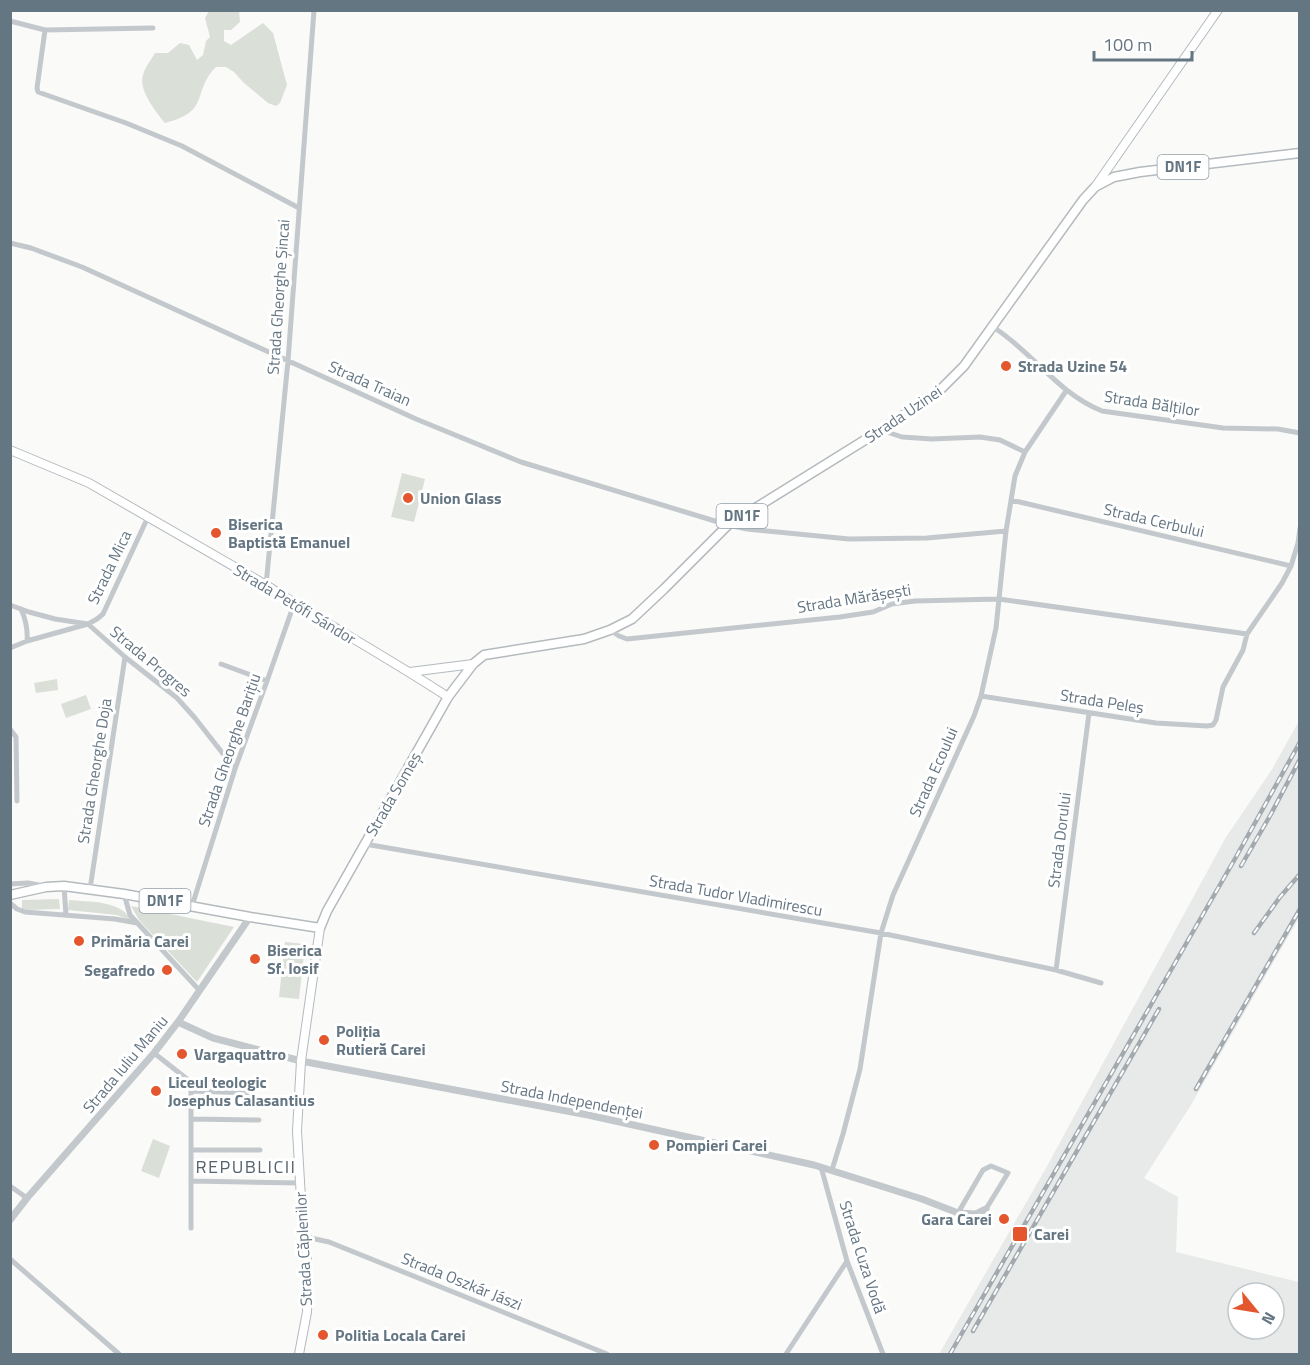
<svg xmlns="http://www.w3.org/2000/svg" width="1310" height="1365" font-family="'Titillium Web',sans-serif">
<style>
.built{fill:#e8e9e9;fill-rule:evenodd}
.green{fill:#dadfd7}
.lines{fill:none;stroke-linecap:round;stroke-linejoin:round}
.secondary-casing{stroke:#b3babf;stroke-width:10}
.primary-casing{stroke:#b5babe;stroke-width:11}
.minor{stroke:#c3c8cc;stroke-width:5}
.tertiary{stroke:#c3c8cc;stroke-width:7}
.secondary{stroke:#fff;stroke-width:8}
.primary{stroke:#fff;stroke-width:8}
.rail-casing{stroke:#a2aab0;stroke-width:4.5}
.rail{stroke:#fff;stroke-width:2;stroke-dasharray:7;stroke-linecap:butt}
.poi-dot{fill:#e4572e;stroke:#fff;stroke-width:2}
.labels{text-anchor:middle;stroke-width:6;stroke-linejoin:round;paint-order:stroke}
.shield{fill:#fff;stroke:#939fa8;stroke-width:1.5}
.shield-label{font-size:15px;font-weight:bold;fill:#657683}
.street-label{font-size:16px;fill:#657683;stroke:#fff}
.poi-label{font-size:16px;font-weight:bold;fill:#657683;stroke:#fff;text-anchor:start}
.neighbourhood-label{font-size:18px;letter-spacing:1.5px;fill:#57646e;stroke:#fff}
</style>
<rect width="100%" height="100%" fill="#fafaf8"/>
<!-- built -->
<path class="built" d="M1299,721V918L1191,1105L1144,1178L1178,1197L1176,1252L1299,1282V1354H939L1046,1168L1226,837L1271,771ZM1238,1293H1274V1329H1238Z"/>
<!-- green -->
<path class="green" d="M239,10L240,22L231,30H224V41L231,45L263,23L273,33L287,85L280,103L276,106L268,103L243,82L234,72L226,67H216C191,92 212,111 165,123C156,112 138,90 143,75C145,67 151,60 155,53H168L180,43L189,45L197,60L203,55L206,41L210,37L205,18L209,11Z
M402,473L425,479L414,522L391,517Z
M57,679L58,690L36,693L34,683Z
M86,695L91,709L66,718L61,704Z
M59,899L60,909L22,910V900Z
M69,900C88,902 123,900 131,921L117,915L68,910Z
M131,906L234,927L197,982L139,920Z
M285,942L305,944L299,999L279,997Z
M153,1139L170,1146L159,1178L141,1171Z"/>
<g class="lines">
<!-- secondary casing -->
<g class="secondary-casing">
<path id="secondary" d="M1095,187L1218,10
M10,450L89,483L266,585C326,624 389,658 448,697
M410,672L473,664
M299,1354L307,1312L308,1290L306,1237L302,1215L297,1131L301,1061L320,928"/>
</g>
<!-- primary casing -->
<g class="primary-casing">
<path id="primary" d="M10,895L46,887L64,886L124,894L250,917L320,928L327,911L448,697L473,664L484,655L584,639L610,630L632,619L664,589L728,525L881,430L938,392L964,366L1083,200L1095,187L1114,177L1140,172L1300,153"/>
</g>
<!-- minor -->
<path class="minor" d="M10,21L45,30L153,28
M45,30L37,88L38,92L126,123L182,146L299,208
M10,243L31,248L82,267L416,419L521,462L728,525L747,529L849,539L927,538L1006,531
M993,327C1033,352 1057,393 1102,411L1223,428L1278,429L1300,433
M881,430L902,437L932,439L980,437L1000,440L1025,452
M1011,500L1291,566
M266,585L288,361L314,10
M10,605L29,612L55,619L88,624L97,619L103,614L148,517
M21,609C26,620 28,629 27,641
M610,630L619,636L627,639L840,617L873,612L892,604L915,601L999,599L1247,634
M10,648L27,641L88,624L125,657L177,698L195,718L235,769
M221,664L267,681
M981,696L1156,723L1207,726L1213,725L1216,720L1223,687L1243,650L1247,634L1282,583L1291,566L1298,543L1300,528
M10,729L16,737L17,801
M365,844L881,933L1056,970L1101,983
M10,884L28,883L44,886
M64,886L66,915
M90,889L125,657
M124,894L130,915L200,991
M10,903L17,909L25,912L115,919L137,923
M192,906L235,769L267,681L294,604
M1056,970L1089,713
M154,1053L187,1079L191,1091V1228
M191,1091L252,1093
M191,1119L259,1120
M191,1150H260
M821,1167L847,1261L883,1354
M832,1170L843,1134L860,1069L881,933L893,895L974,716L981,696L996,628L1006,531L1015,476L1025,452L1066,391
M191,1181L300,1183
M10,1186L27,1198
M958,1213L983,1170L991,1166L1008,1173L986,1209
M306,1237L329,1242L607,1354
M10,1259L119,1354
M786,1354L847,1261"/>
<!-- tertiary -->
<path class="tertiary" d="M178,1022L213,1038L301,1061L588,1115L814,1165L922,1199L958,1213L976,1214L986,1209
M10,1220L27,1198L154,1053L178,1022L250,917"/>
<!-- secondary -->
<use href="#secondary" class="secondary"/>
<!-- primary -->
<use href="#primary" class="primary"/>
<!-- rail casing -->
<g class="rail-casing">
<path id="rail" d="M1241,866L1271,814L1300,759
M1254,933L1280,897L1300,874
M1196,1089L1300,909
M973,1331L1159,1009
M950,1354L1236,857L1300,742"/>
</g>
<!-- rail -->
<use href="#rail" class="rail"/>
</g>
<!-- markers -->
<g class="poi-dot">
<circle cx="1006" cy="366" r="6"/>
<circle cx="408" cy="498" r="6"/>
<circle cx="216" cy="533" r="6"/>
<circle cx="79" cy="941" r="6"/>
<circle cx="255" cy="959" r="6"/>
<circle cx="167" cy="970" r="6"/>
<circle cx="324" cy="1040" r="6"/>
<circle cx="182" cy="1054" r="6"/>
<circle cx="156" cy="1091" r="6"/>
<circle cx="654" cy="1145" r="6"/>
<circle cx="1004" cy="1219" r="6"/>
<rect x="1012" y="1226" width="16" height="16" rx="3"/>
<circle cx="323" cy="1335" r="6"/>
</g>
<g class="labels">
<!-- shield labels -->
<g class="shield">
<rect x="1157.5" y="155" width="51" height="24" rx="4.5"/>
<rect x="716.5" y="504" width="51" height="24" rx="4.5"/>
<rect x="139.5" y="889" width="51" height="24" rx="4.5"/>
</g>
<g class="shield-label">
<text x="1183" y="172">DN1F</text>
<text x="742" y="521">DN1F</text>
<text x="165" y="906">DN1F</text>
</g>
<!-- street labels -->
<g class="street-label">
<text transform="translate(278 297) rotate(-86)" y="6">Strada Gheorghe Șincai</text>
<text transform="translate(370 383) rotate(24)" y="6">Strada Traian</text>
<text transform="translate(1152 403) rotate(9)" y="6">Strada Bălților</text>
<text transform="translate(903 414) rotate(-34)" y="6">Strada Uzinei</text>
<text transform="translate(1154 520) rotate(13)" y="6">Strada Cerbului</text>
<text transform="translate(109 567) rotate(-64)" y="6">Strada Mica</text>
<text transform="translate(854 598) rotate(-9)" y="6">Strada Mărășești</text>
<text transform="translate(295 604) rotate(31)" y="6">Strada Petőfi Sándor</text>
<text transform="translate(151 661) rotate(40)" y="6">Strada Progres</text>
<text transform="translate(1102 701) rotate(9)" y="6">Strada Peleș</text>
<text transform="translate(229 750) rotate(-71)" y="6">Strada Gheorghe Barițiu</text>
<text transform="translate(94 771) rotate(-81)" y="6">Strada Gheorghe Doja</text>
<text transform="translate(933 772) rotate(-66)" y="6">Strada Ecoului</text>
<text transform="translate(393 794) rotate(-60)" y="6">Strada Someș</text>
<text transform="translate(1059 840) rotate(-83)" y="6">Strada Dorului</text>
<text transform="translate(736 895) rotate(10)" y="6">Strada Tudor Vladimirescu</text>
<text transform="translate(125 1064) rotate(-50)" y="6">Strada Iuliu Maniu</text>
<text transform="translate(572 1099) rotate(11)" y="6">Strada Independenței</text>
<text transform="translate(303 1249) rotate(-93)" y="6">Strada Căplenilor</text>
<text transform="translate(863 1257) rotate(72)" y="6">Strada Cuza Vodă</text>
<text transform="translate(462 1281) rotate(22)" y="6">Strada Oszkár Jászi</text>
</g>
<!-- poi labels -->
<g class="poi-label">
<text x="1018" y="372">Strada Uzine 54</text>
<text x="420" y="504">Union Glass</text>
<text x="228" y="530">Biserica<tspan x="228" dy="18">Baptistă Emanuel</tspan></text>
<text x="91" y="947">Primăria Carei</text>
<text x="267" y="956">Biserica<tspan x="267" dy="18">Sf. Iosif</tspan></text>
<text x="155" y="976" text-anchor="end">Segafredo</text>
<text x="336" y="1037">Poliția<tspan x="336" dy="18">Rutieră Carei</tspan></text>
<text x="194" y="1060">Vargaquattro</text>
<text x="168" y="1088">Liceul teologic<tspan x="168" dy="18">Josephus Calasantius</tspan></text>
<text x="666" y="1151">Pompieri Carei</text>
<text x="992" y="1225" text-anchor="end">Gara Carei</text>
<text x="1034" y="1240">Carei</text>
<text x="335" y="1341">Politia Locala Carei</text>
</g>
<!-- neighbourhood labels -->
<g class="neighbourhood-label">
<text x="246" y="1173">REPUBLICII</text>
</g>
</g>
<!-- border -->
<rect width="1310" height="1365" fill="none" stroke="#657683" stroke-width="24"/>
<!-- north arrow -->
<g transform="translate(1256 1311) rotate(120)"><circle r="28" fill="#ffffff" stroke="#c1c8cd" stroke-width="1.5"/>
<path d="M0-4.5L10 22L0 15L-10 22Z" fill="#e4572e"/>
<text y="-9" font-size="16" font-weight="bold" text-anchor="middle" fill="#657683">N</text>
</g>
<!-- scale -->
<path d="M1094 51v9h98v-9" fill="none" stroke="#657683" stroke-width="3"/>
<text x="1103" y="51" font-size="18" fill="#657683" stroke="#ffffff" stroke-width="4.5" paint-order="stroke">100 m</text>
</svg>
